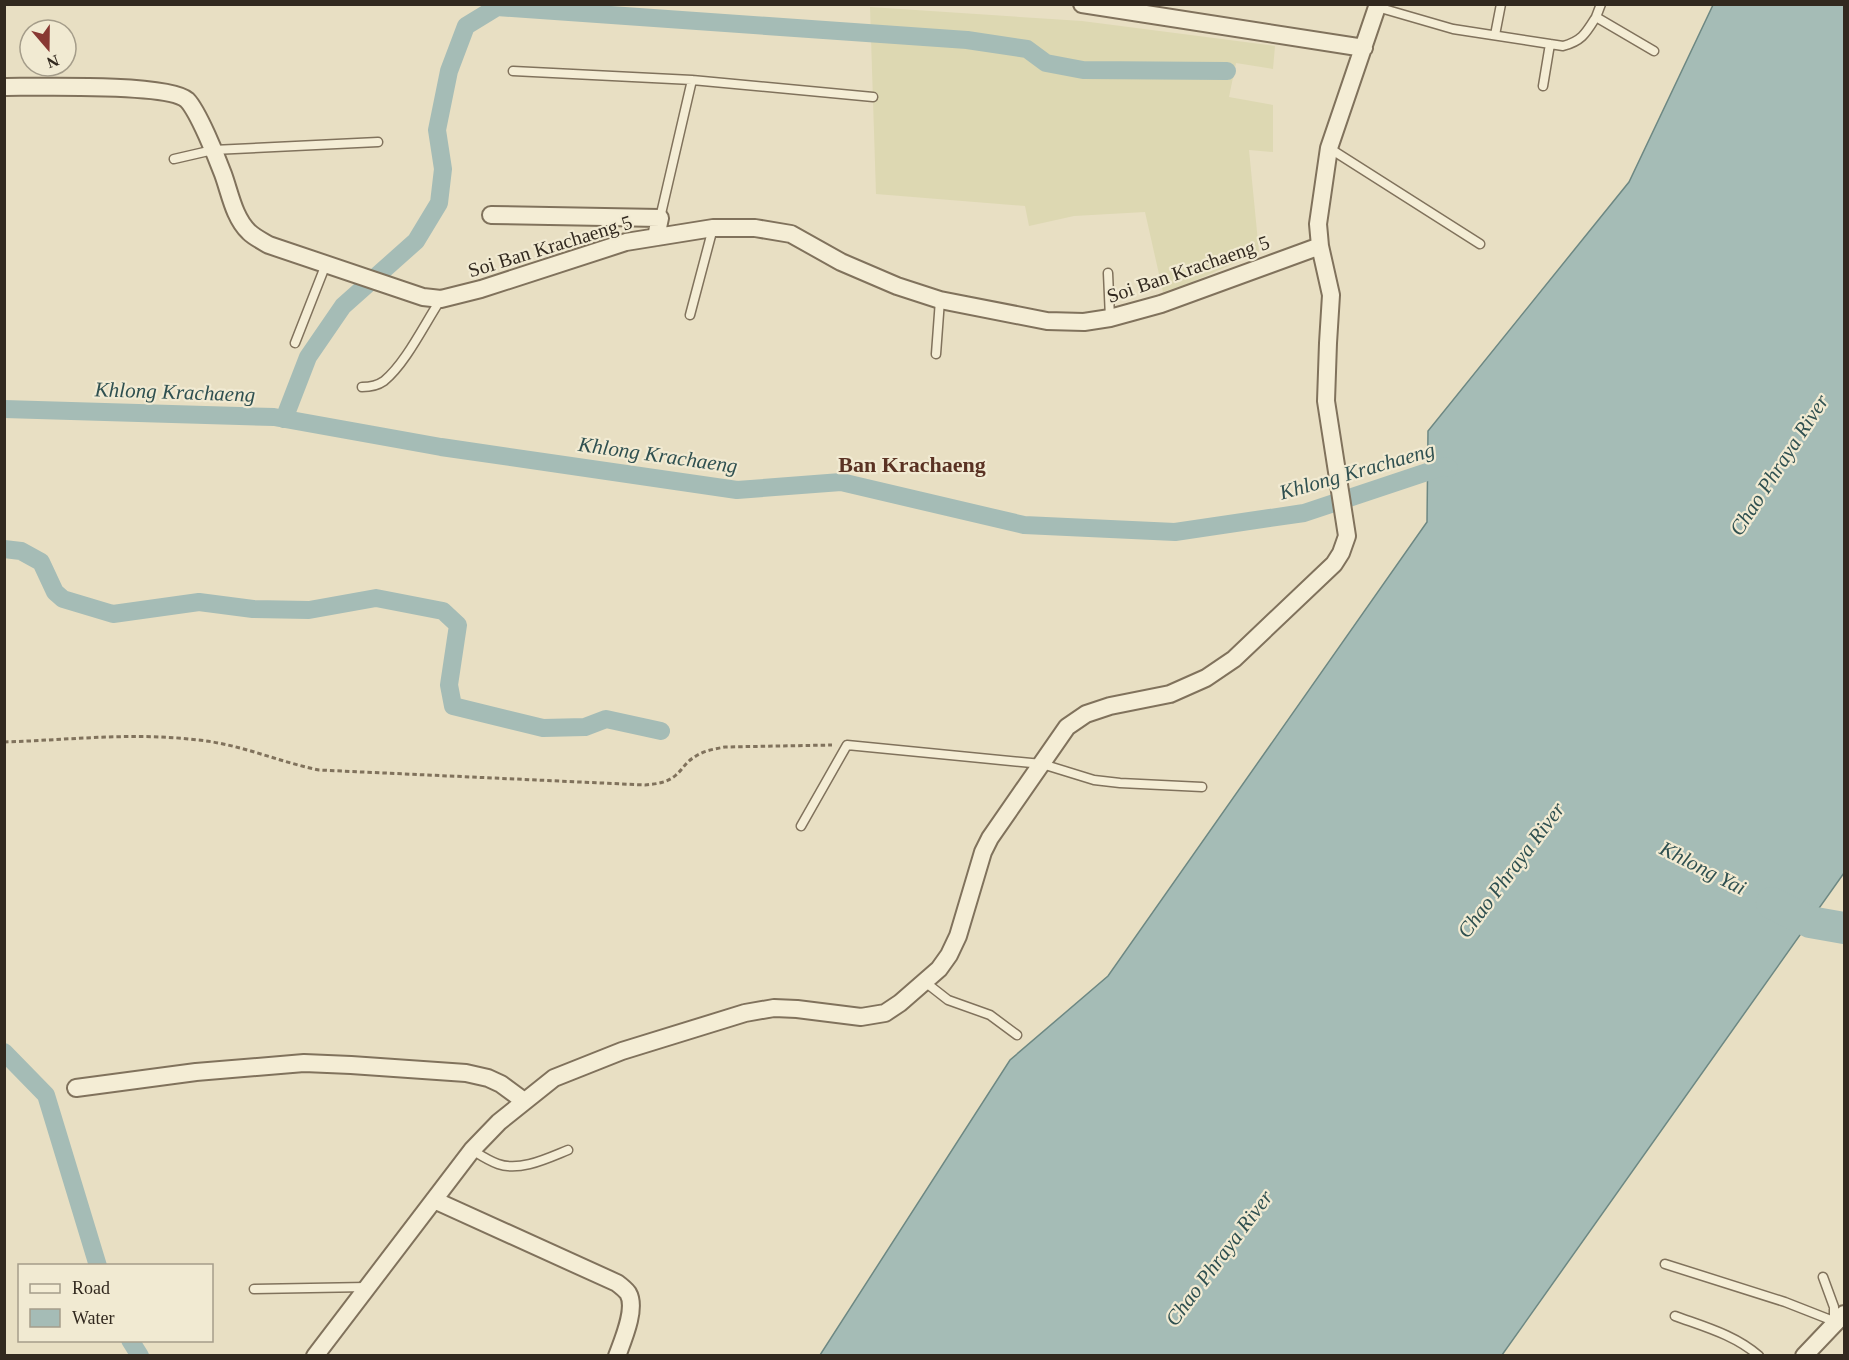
<svg xmlns="http://www.w3.org/2000/svg" width="1849" height="1360" font-family="'Times New Roman',serif">
<style>
.farmland{fill:#ddd8b2}
.water{fill:#a5bcb6;stroke:#6d8883;stroke-width:1.5}
.lines{fill:none;stroke-linecap:round;stroke-linejoin:round}
.canal{stroke:#a5bcb6;stroke-width:18}
.river{stroke:#a5bcb6;stroke-width:32}
.service-casing{stroke:#80725c;stroke-width:11}
.minor-casing{stroke:#80725c;stroke-width:20}
.path{stroke:#80725c;stroke-width:3;stroke-dasharray:4.5 3;stroke-linecap:butt}
.service{stroke:#f4edd5;stroke-width:8}
.minor{stroke:#f4edd5;stroke-width:16}
.labels{text-anchor:middle;stroke-width:4.5;stroke-linejoin:round;paint-order:stroke}
.street-label{font-size:20px;fill:#32291f;stroke:#f1ead2}
.water-label{font-size:21px;font-style:italic;fill:#2f5050;stroke:#f1ead2}
.quarter-label{font-size:22px;font-weight:bold;fill:#5a3223;stroke:#f1ead2}
</style>
<rect width="100%" height="100%" fill="#e8dfc3"/>
<!-- farmland -->
<path class="farmland" d="M870,7L1082,21L1275,46L1273,69L1236,63L1229,97L1273,105V152L1249,150L1259,252L1190,283L1163,292L1145,212L1074,216L1029,226L1025,206L876,194Z"/>
<!-- water -->
<path class="water" d="M1713,5H1844V873L1502,1355H820L1010,1060L1108,976L1427,522L1428,431L1629,182Z"/>
<g class="lines">
<!-- canal -->
<path class="canal" d="M4,409L274,417L441,447L737,490L841,482L1024,525L1175,532L1304,513L1445,466L1449,468
M284,419L308,357L343,306L416,241L439,203L443,169L437,130L449,71L466,26L497,7L967,40L1027,49L1046,63L1083,70L1227,71
M4,549L21,551L41,562L55,592L63,599L113,614L199,602L253,609L309,610L376,598L443,611L458,625L449,685L453,706L543,728L585,727L606,719L661,731
M4,1052L46,1095L98,1266
M130,1340L140,1356"/>
<!-- river -->
<path class="river" d="M1772,903L1810,922L1844,928"/>
<!-- service casing -->
<g class="service-casing">
<path id="service" d="M1377,7L1453,29L1563,46C1582,41 1586,33 1596,17L1654,51
M1596,17L1601,4
M1495,35L1501,4
M513,71L692,80L873,97
M1543,86L1550,44
M1329,148L1480,244
M174,159L213,150L378,142
M660,218L692,80
M1108,273L1110,318
M690,315L713,228
M295,343L326,264
M936,354L940,300
M362,387C370,387 377,386 384,381C406,363 425,323 441,299
M801,826L847,745L1042,764L1094,780L1120,783L1202,787
M925,982L948,1000L990,1015L1017,1035
M472,1150C480,1155 489,1161 498,1164C520,1172 548,1158 568,1150
M1665,1264L1785,1302L1836,1322
M1823,1277L1834,1307V1321
M254,1289L367,1287
M1675,1316C1705,1327 1735,1335 1759,1356"/>
</g>
<!-- minor casing -->
<g class="minor-casing">
<path id="minor" d="M1082,4L1364,48
M4,87C35,87 169,83 187,100C198,111 217,158 223,174C230,193 234,218 249,232C254,237 262,241 269,245L423,297L441,299L481,289L626,242L713,228H755L791,234L841,262L897,286L940,300L1047,321L1084,322L1110,318L1161,304L1320,246
M491,215L660,218L656,237
M76,1088L196,1072L304,1063L351,1065L466,1073L488,1078L501,1084L524,1101
M434,1200L617,1283C621,1286 625,1289 628,1293C637,1308 623,1340 617,1356
M315,1356L472,1150L499,1122L554,1078L622,1051L745,1013L774,1008L797,1009L861,1017L885,1013L900,1003L939,969L949,955L958,936L983,852L990,838L1067,727L1086,714L1110,706L1170,694L1206,678L1234,659L1334,564L1341,553L1347,536L1326,401L1328,343L1331,295L1320,246L1318,224L1329,148L1378,4
M1804,1356L1844,1314"/>
</g>
<!-- path -->
<path class="path" d="M4,742C69,740 134,732 198,740C240,744 279,762 319,770L645,785C656,784 667,783 676,775C682,770 686,762 693,758C702,751 714,749 725,747L832,745"/>
<!-- service -->
<use href="#service" class="service"/>
<!-- minor -->
<use href="#minor" class="minor"/>
</g>
<g class="labels">
<!-- street labels -->
<g class="street-label">
<text transform="translate(550 246) rotate(-17)" y="7">Soi Ban Krachaeng 5</text>
<text transform="translate(1188 269) rotate(-19)" y="7">Soi Ban Krachaeng 5</text>
</g>
<!-- water labels -->
<g class="water-label">
<text transform="translate(175 392) rotate(2)" y="7">Khlong Krachaeng</text>
<text transform="translate(658 455) rotate(8)" y="7">Khlong Krachaeng</text>
<text transform="translate(1779 465) rotate(-57)" y="7">Chao Phraya River</text>
<text transform="translate(1357 471) rotate(-16)" y="7">Khlong Krachaeng</text>
<text transform="translate(1703 868) rotate(27)" y="7">Khlong Yai</text>
<text transform="translate(1511 870) rotate(-53)" y="7">Chao Phraya River</text>
<text transform="translate(1219 1258) rotate(-53)" y="7">Chao Phraya River</text>
</g>
<!-- quarter labels -->
<g class="quarter-label">
<text x="912" y="472">Ban Krachaeng</text>
</g>
</g>
<!-- border -->
<rect width="1849" height="1360" fill="none" stroke="#32291f" stroke-width="12"/>
<!-- legend -->
<rect x="18" y="1264" width="195" height="78" fill="#f1ead2" stroke="#a59d8a" stroke-width="1.5"/>
<rect x="30" y="1284" width="30" height="9" fill="#f4edd5" stroke="#a59d8a" stroke-width="1.5"/>
<text x="72" y="1294" font-size="18" fill="#32291f">Road</text>
<rect x="30" y="1309" width="30" height="18" fill="#a5bcb6" stroke="#a59d8a" stroke-width="1.5"/>
<text x="72" y="1324" font-size="18" fill="#32291f">Water</text>
<!-- north arrow -->
<g transform="translate(48 48) rotate(160)"><circle r="28" fill="#f1ead2" stroke="#a59d8a" stroke-width="1.5"/>
<path d="M0-4.5L10 22L0 15L-10 22Z" fill="#883833"/>
<text y="-9" font-size="16" font-weight="bold" text-anchor="middle" fill="#32291f">N</text>
</g>
</svg>
